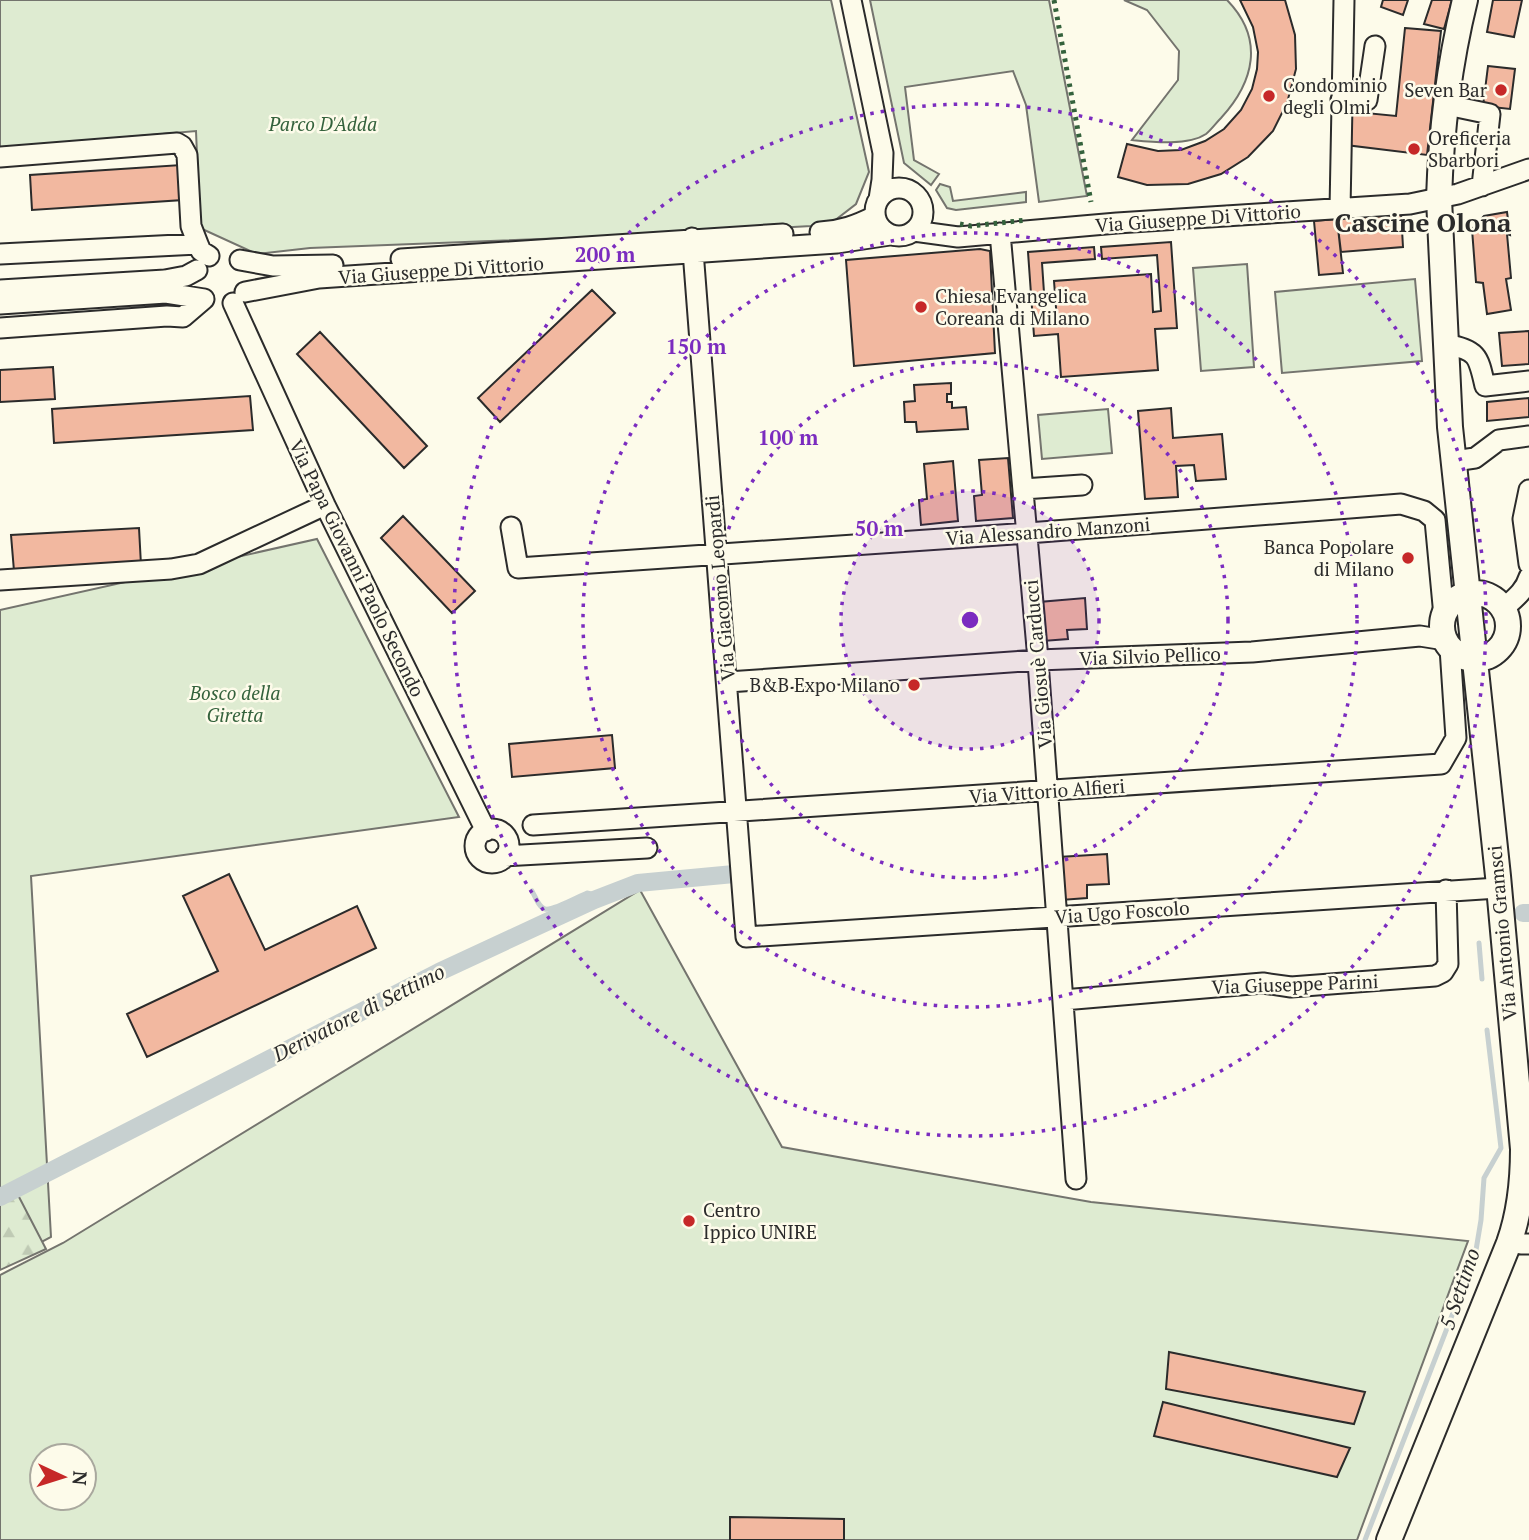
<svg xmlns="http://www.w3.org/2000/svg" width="1529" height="1540" font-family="'PT Serif',serif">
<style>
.green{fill:#deebd1;stroke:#74746e;stroke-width:2;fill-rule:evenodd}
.forest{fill:url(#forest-firs);stroke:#74746e;stroke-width:2}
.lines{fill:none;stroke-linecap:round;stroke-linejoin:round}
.stream{stroke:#c7d0d0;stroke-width:5}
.canal{stroke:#c7d0d0;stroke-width:18}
.building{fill:#f2b8a0;stroke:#2b2b2b;stroke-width:2}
.minor-casing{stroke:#2b2b2b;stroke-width:23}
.major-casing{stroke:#2b2b2b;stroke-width:28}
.minor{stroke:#fdfbea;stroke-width:19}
.major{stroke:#fdfbea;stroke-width:24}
.hedge{stroke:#34623c;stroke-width:5;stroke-dasharray:3.5 5;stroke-linecap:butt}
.ring{fill:none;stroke:#7b2cbf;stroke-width:3.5;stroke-dasharray:3.5 7}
.poi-dot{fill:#c62828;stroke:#fdfbea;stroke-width:2.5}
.labels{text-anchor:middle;stroke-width:5;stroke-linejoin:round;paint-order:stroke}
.poi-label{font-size:19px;fill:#2b2b2b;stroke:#fdfbea;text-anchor:start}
.park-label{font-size:19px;font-style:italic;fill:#34623c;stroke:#fdfbea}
.street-label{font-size:19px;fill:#2b2b2b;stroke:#fdfbea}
.water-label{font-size:21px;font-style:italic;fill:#2b2b2b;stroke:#fdfbea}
.district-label{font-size:26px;font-weight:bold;fill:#2b2b2b;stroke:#fdfbea}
.centre{fill:#7b2cbf;stroke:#fdfbea;stroke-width:3.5}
.ring-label{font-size:21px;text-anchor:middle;font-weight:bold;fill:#7b2cbf;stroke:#fdfbea;stroke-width:5;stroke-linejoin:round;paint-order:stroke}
</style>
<defs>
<pattern id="forest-firs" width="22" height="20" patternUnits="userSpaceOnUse" patternTransform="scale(1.75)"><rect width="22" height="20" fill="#deebd1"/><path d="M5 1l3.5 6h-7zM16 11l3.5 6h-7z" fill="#bfcab4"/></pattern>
</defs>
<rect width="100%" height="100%" fill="#fdfbea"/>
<!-- green -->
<path class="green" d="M0,0H831L869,172L856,204L834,221L811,226L671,234L310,248L257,254L200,228L196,131L0,148Z
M870,0H1049L1087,196L1039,202L1026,105L1013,71L905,87L914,160L939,174L931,185L904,163Z
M1124,0H1227C1265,39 1254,82 1221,118C1216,123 1211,130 1206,134C1188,146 1152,142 1132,140L1178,80L1179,51L1147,10Z
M940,184L950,187L953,201L1026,192V202L956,210L947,208L936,190Z
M1247,264L1254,367L1201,371L1193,268Z
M1415,279L1422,361L1282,373L1275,292Z
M1108,409L1112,453L1042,459L1038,415Z
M317,539L459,817L31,876L51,1237L0,1264V610Z
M640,890L782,1147L1091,1202L1468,1241L1357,1540H0V1275L63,1243ZM42,1456H84V1498H42Z"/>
<!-- forest -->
<path class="forest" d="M18,1195L46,1249L0,1270V1203Z"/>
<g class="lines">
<!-- stream -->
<path class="stream" d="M532,891C535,896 539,908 545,909C553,911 579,896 587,893L591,894L594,900
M1479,943L1482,979
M1365,1540L1475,1256L1481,1220L1484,1178L1501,1148L1487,1030"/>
<!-- canal -->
<path class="canal" d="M1523,913H1529
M0,1197L439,972L594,900L638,883L734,874"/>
</g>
<!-- building -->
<path class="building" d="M1240,0H1285L1295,35L1296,69L1287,103L1273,131L1248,157L1221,174L1188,184L1147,185L1118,177L1127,144L1158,151L1181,150L1205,141L1224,129L1241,110L1252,89L1257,69L1258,52L1253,27Z
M1383,0H1408L1403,15L1381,7Z
M1432,0H1452L1444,29L1424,24Z
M1493,0H1522L1514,37L1487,32Z
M1405,28L1441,31L1427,155L1346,145V111L1396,116Z
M1488,66L1515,69L1510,109L1483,106Z
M181,165L183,200L32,210L30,175Z
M1401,212L1403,247L1341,252L1337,219Z
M1507,212L1510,235L1507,234L1511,278L1506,279L1511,310L1487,314L1483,283L1476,282L1472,229L1484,216Z
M1337,219L1343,273L1319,275L1314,221Z
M1171,242L1177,328L1155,329L1158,370L1061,377L1058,334L1034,336L1028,252L1094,247L1095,259L1042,263L1046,322L1057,321L1054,281L1151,274L1153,312L1161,311L1157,255L1102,259L1101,247Z
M980,249L990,251L995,353L854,366L846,260Z
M592,290L615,313L500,422L478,398Z
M1529,331V364L1502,366L1499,333Z
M320,332L427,446L404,468L297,354Z
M53,367L55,399L0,402V370Z
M951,383V394H947V402H952V408L966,407L968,429L917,432L916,422H905L904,402L915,401L914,385Z
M250,396L253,430L54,443L52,409Z
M1529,398V417L1487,421V402Z
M1171,408L1173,438L1222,434L1226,479L1196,481L1194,465L1176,466L1178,497L1145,499L1138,411Z
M1008,458L1013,518L976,521L974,496L982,495L979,460Z
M953,461L958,521L921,525L919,500L927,499L924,464Z
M403,516L475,591L452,613L381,538Z
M139,528L141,565L14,571L11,535Z
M1085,598L1087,629L1067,630L1068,639L1043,641L1039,602Z
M612,735L615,768L512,777L509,744Z
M1107,854L1109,884L1087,885V898L1061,900L1059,857Z
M229,874L265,950L357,906L376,948L147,1057L127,1014L218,971L183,896Z
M1169,1352L1365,1392L1354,1424L1166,1389Z
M1163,1402L1350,1448L1337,1477L1154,1436Z
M730,1517L844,1519V1540H730Z"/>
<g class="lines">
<!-- minor casing -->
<g class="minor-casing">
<path id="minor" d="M851,0L883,153L882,180L879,199
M1341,100H1367L1375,46
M1447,105L1490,114L1482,186
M0,157L177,143L182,146L187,155L191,226L198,244
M875 212a24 24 0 1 1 48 0a24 24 0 1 1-48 0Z
M1340,209L1344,0
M914,231L958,237L1117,223L1410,204L1458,194L1529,169
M820,232C841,231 857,225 875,216
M1000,233L1037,648L1076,1179
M692,238L746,937L1498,888
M0,254L198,244L201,251L209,256
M401,259L783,234
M240,260L273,266L333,265
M0,290L165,280L186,276L197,270
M245,292L319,278L837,243L890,235
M233,303L325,505L486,831
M0,304L166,293L204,299
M0,328L167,316L183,317L204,299
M1446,344C1478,351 1478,355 1485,386L1529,381
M1454,461L1475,458L1499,440L1529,436
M1023,489L1082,485
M1529,490L1523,519L1529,564
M511,527L518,568L1028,533L1401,504L1424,511L1435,520L1444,616
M0,580L171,569L199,564L325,505
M1504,608C1514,599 1525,591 1529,577
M728,682L1038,660L1252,652L1420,636L1445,640
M533,825L1441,764L1456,738L1450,648
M475 846a17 17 0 1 1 34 0a17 17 0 1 1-34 0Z
M505,856L647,848
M1063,1000L1263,983L1291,987L1435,976L1443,972L1448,964L1446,890
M1521,1244H1529"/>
</g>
<!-- major casing -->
<g class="major-casing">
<path id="major" d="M1442 626a33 33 0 1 1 66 0a33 33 0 1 1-66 0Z
M1389,1540L1509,1243C1520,1212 1523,1182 1523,1149L1498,876L1450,427L1439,199C1441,133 1449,65 1465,0"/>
</g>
<!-- minor -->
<use href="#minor" class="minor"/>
<!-- major -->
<use href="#major" class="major"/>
<!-- hedge -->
<path class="hedge" d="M1054,0L1091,202
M960,224L971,226L1027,220"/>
</g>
<!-- distance rings -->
<circle cx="970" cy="620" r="129" fill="#7b2cbf" fill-opacity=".12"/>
<g class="ring">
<circle cx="970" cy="620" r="129"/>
<circle cx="970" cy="620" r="258"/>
<circle cx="970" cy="620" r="387"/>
<circle cx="970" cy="620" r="516"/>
</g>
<!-- markers -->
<g class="poi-dot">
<circle cx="1501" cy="90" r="7"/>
<circle cx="1269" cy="96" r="7"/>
<circle cx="1414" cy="149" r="7"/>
<circle cx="921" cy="307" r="7"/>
<circle cx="1408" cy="558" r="7"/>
<circle cx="914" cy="685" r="7"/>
<circle cx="689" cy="1221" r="7"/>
</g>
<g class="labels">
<!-- poi labels -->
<g class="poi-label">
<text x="1283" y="92">Condominio<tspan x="1283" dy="22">degli Olmi</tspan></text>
<text x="1487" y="97" text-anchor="end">Seven Bar</text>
<text x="1428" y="145">Oreficeria<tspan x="1428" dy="22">Sbarbori</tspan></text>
<text x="935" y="303">Chiesa Evangelica<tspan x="935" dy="22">Coreana di Milano</tspan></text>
<text x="1394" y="554" text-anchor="end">Banca Popolare<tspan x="1394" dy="22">di Milano</tspan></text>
<text x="900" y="692" text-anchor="end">B&amp;B Expo Milano</text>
<text x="703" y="1217">Centro<tspan x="703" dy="22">Ippico UNIRE</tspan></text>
</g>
<!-- park labels -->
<g class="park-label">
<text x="323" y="131">Parco D'Adda</text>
<text x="235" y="700">Bosco della<tspan x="235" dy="22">Giretta</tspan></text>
</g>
<!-- street labels -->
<g class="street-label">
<text transform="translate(1198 218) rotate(-4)" y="7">Via Giuseppe Di Vittorio</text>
<text transform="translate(441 270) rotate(-4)" y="7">Via Giuseppe Di Vittorio</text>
<text transform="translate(1048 531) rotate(-4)" y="7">Via Alessandro Manzoni</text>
<text transform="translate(357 568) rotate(64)" y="7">Via Papa Giovanni Paolo Secondo</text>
<text transform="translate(720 588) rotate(-95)" y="7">Via Giacomo Leopardi</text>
<text transform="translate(1150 656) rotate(-2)" y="7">Via Silvio Pellico</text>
<text transform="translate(1038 664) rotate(-95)" y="7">Via Giosuè Carducci</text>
<text transform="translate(1047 791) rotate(-4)" y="7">Via Vittorio Alfieri</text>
<text transform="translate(1122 912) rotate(-4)" y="7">Via Ugo Foscolo</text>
<text transform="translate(1502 933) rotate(-95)" y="7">Via Antonio Gramsci</text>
<text transform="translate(1295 984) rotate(-2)" y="7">Via Giuseppe Parini</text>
</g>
<!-- water labels -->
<g class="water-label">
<text transform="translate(359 1013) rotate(-27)" y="7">Derivatore di Settimo</text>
<text transform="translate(1460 1289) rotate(-71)" y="7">5 Settimo</text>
</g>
<!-- district labels -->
<g class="district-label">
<text x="1423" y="232">Cascine Olona</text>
</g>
</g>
<circle cx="970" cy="620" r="10" class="centre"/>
<g class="ring-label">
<text x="605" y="262">200 m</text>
<text x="696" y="354">150 m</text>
<text x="788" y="445">100 m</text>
<text x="879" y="536">50 m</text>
</g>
<!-- north arrow -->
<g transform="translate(63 1477) rotate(94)"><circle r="33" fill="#fdfbea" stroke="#a9a89e" stroke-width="2"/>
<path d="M0-5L12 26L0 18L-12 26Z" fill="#c62828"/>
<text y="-10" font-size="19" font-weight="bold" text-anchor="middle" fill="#2b2b2b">N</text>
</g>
</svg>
